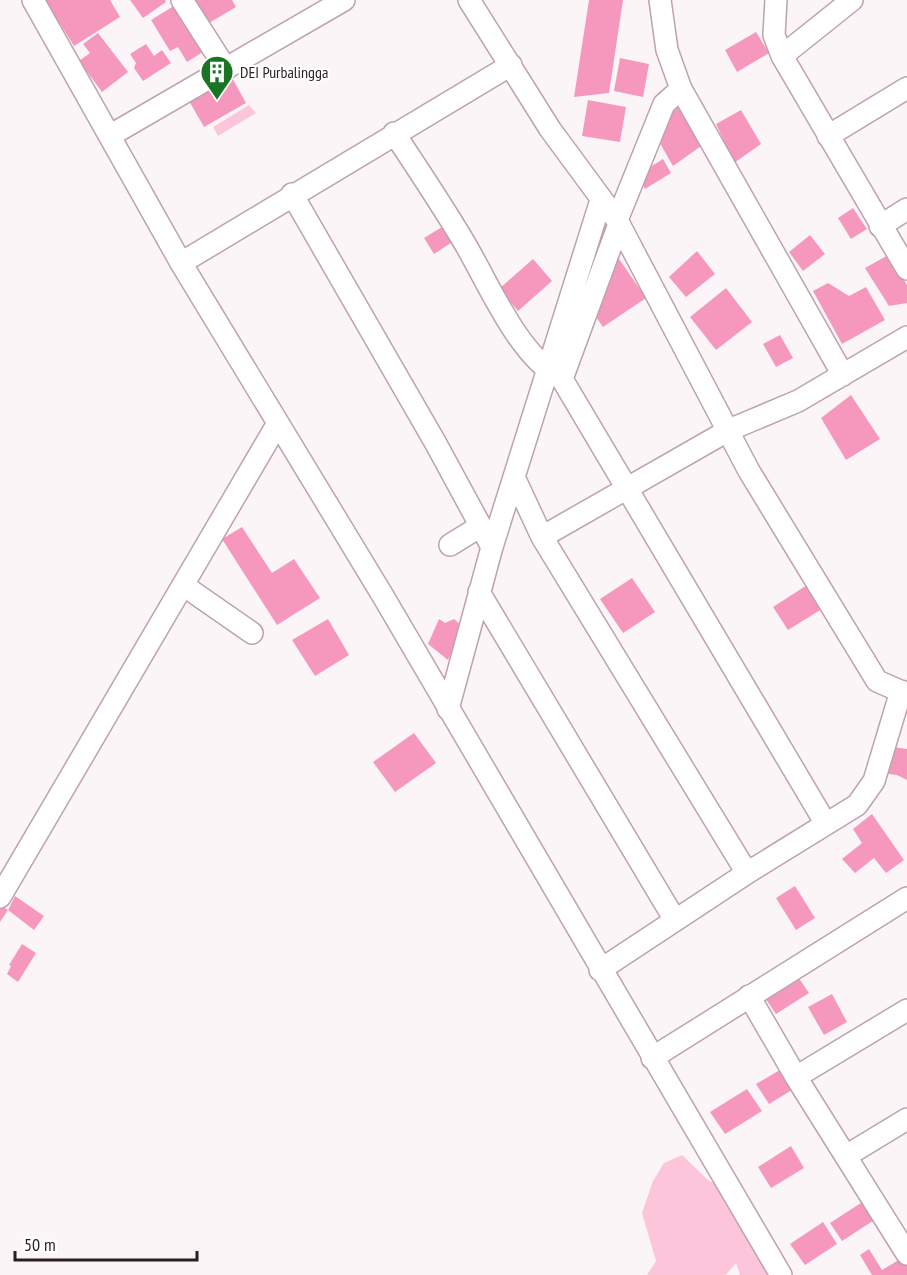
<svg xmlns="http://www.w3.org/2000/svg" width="907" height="1275" font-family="'PT Sans Narrow',sans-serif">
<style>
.green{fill:#fcc5d9}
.building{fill:#f698be}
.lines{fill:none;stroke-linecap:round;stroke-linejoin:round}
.minor-casing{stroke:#bea2ac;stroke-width:24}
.minor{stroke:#fff;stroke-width:21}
.labels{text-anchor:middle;stroke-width:4.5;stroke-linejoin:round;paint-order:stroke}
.poi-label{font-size:16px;fill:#291e22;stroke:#fff;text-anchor:start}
</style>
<rect width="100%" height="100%" fill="#fcf5f7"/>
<!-- green -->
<path class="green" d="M249,105L256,113L218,136L213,127Z
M682,1155L709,1181L733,1190L792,1275H740L736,1263L726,1275H647L656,1261L642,1213L653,1181L664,1163Z"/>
<!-- building -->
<path class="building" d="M45,0H110L120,17L74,46Z
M130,0H165L166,2L143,18Z
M188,0H232L236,7L204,26Z
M589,0H623L609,93L574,97Z
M177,4L206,50L187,62L178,47L170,51L151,20Z
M756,32L769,53L737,72L725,50Z
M98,33L128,72L102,92L79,61L90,53L83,44Z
M146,44L154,56L162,50L171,63L143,81L134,68L136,63L130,54Z
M620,58L649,64L643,97L614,91Z
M230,74L246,103L204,127L188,99Z
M588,100L626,107L620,142L582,136Z
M679,107L704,144L673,166L657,138L667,116Z
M741,110L761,144L734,163L716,124Z
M663,159L671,173L645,189L637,175Z
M853,208L867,229L851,239L838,218Z
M447,224L457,239L434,254L424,238Z
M810,235L825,254L803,271L789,252Z
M697,251L715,274L686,297L669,277Z
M890,254L907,285V303L889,306L865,268Z
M617,256L646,298L603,327L584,300Z
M533,259L552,281L518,311L499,289Z
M828,283L849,296L866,287L885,320L842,344L813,291Z
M726,288L752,322L716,350L690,317Z
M780,335L793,358L776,367L763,344Z
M851,395L880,439L846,460L821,418Z
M242,527L272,573L294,559L320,598L277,625L222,539Z
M632,578L655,612L623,633L600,599Z
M815,580L830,604L788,630L773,607Z
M328,619L349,655L315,676L292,640Z
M439,619L445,623L454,619L463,627L448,660L428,644Z
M414,733L436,763L395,792L373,762Z
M886,746L907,749V780L897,775L880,773Z
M872,814L904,860L886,873L874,858L855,873L842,859L862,843L853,829Z
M795,886L815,918L796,930L776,898Z
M15,896L44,916L34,930L8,910Z
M0,905L8,910L0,922Z
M22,944L36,953L18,982L7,974L11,966L9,965Z
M796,974L809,993L776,1014L763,995Z
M832,994L847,1022L824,1035L808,1007Z
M785,1067L797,1087L769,1104L756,1084Z
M747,1089L762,1111L725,1134L710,1112Z
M791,1146L804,1168L771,1188L758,1167Z
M867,1199L879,1217L842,1241L830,1223Z
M823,1222L837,1244L805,1265L790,1244Z
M869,1249L882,1270L902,1258L907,1266V1275H872L860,1255Z"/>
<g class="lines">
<!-- minor casing -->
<g class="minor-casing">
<path id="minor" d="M33,0L181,263L383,596L781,1275
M182,0L226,69
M469,0L550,129L617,220L749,471L877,681L907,694
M660,0L667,50L681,89L843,375
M776,0L774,35L782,56L907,269
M782,56L852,0
M394,133C418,169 442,205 464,242C489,284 518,356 562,379L826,824
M111,135L344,0
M828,136L907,88
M292,194L435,442L492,547
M617,220L664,104L681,89
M880,226L907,209
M181,263L511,65
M562,379L619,224
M514,477L542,537L747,873L600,970
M542,537L729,430L798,401L907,337
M450,545L479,527
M183,585L252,633
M479,592L675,920
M448,709L492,547L601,200
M747,873L857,805L874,781L901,691
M0,897L278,423
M749,996L796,1077L907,1254
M652,1058L907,898
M796,1077L907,1010
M846,1156L907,1119"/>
</g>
<!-- minor -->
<use href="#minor" class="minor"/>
</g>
<!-- icons -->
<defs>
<g id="building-pin" transform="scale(1.725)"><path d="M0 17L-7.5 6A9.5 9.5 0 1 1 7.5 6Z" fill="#197523" stroke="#fff"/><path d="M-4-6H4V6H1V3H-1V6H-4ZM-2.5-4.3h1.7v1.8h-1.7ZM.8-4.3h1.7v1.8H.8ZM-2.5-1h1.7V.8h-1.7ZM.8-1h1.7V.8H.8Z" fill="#fff"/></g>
</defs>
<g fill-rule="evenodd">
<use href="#building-pin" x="217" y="72"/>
</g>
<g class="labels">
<!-- poi labels -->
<g class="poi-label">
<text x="240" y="78">DEI Purbalingga</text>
</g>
</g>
<!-- scale -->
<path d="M15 1251v9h182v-9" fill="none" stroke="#291e22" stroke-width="3"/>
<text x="24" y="1251" font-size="18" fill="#291e22" stroke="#ffffff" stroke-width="4.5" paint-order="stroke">50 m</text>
</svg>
